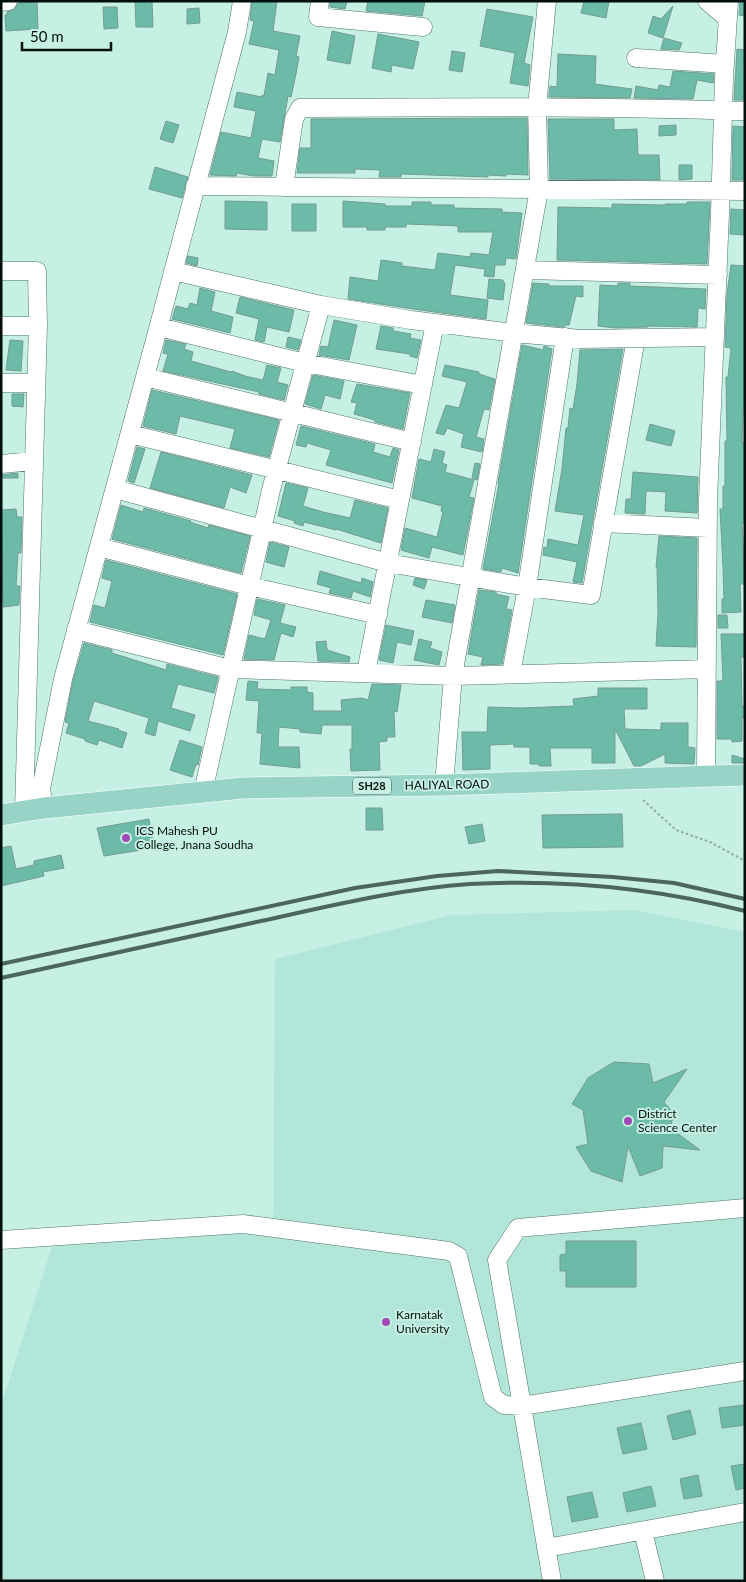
<svg xmlns="http://www.w3.org/2000/svg" width="746" height="1582" font-family="Lato,sans-serif">
<style>
.built{fill:#b2e6d8}
.building{fill:#6cbba8;stroke:#749b91}
.lines{fill:none;stroke-linecap:round;stroke-linejoin:round}
.minor-casing{stroke:#4e756b;stroke-width:19}
.major-casing{stroke:#fff;stroke-width:22}
.path{stroke:#8aaba2;stroke-width:2;stroke-dasharray:2.5 2.5;stroke-linecap:butt}
.minor{stroke:#fff;stroke-width:18}
.major{stroke:#97d3c6;stroke-width:21}
.rail{stroke:#4d655e;stroke-width:4}
.poi-dot{fill:#a14ab7;stroke:#c6f0e4;stroke-width:2}
.labels{text-anchor:middle;stroke-width:4;stroke-linejoin:round;paint-order:stroke}
.shield{fill:#c6f0e4;stroke:#3d524d;stroke-width:1}
.shield-label{font-size:11px;font-weight:bold;fill:#020f0c}
.street-label{font-size:12px;fill:#020f0c;stroke:#c6f0e4}
.poi-label{font-size:12px;fill:#020f0c;stroke:#c6f0e4;text-anchor:start}
</style>
<rect width="100%" height="100%" fill="#c6f0e4"/>
<!-- built -->
<path class="built" d="M634,910L745,932V1581H1V1406L55,1237L273,1231L275,959L451,915Z"/>
<!-- building -->
<path class="building" d="M152,1L153,27H136L135,2Z
M252,1H277L273,31L300,36L296,56L299,57L296,74L291,97L288,96L280,142L262,139L258,158L274,161L272,176H254L237,173L236,176L210,175L221,132L251,138L256,111L234,107L237,92L262,97V95L264,96L268,73L275,75L279,50L249,44L254,21L250,20Z
M330,1H347L345,9L330,7Z
M368,1H425L422,16L366,11Z
M584,1H609L606,18L581,13Z
M740,1H745V16L739,15Z
M37,2L38,29L6,31L5,15H7V12L15,9L18,3Z
M673,6L663,38L648,33L653,16L661,19Z
M103,7H117L118,28L104,29Z
M199,8L200,23L187,24V9Z
M487,9L533,17L524,63L530,65L528,86L510,83L515,53L480,46Z
M332,31L355,36L350,64L327,60Z
M378,34L419,42L413,69L392,65L391,72L372,68Z
M664,38L682,43L679,50L661,49Z
M737,49L745,50V100H734Z
M452,51L465,53L462,72L449,70Z
M558,54L596,56L595,84L632,89L630,98L549,97L550,86L557,87Z
M673,71L714,74L713,83L697,80L693,99L634,98L636,86L658,90L659,85L670,87Z
M527,118L528,175L506,174V176L488,175V177L401,174V177H379L380,170L355,169V173H297L300,148H311V119Z
M548,119H614V130L637,129L638,155H659L660,180L550,179Z
M166,121L179,125L173,143L160,139Z
M676,125V135L659,136V126Z
M733,126L745,127V180H732Z
M679,165H692V179L679,180Z
M155,167L188,177L182,198L149,189Z
M225,201L267,202V230L225,229Z
M343,201L385,204V206H412V202H431V205H454V208L502,209V212L522,213L516,259L506,258L505,265H495L494,277L484,276L485,269L455,265L450,295L488,300L486,319L413,309L348,299L350,277L378,281L381,260L402,263V266L435,270L438,253L470,257L471,253L489,255L493,232H458V226L435,225L406,224V227H385V230H367V227H343Z
M687,202H710L707,264L557,260L558,207L612,208V204L665,205V204H687Z
M292,204H316V231H292Z
M731,209L745,210V235L730,234Z
M188,256L198,258L197,266L186,263Z
M731,265L745,266V412H743L742,442H745V523H742L745,584H740L741,612L722,613V599H724L723,567L720,509H723V486H725V441H727L726,377H728L731,348L725,347L727,294Z
M489,279L503,280V282L505,283L503,300L487,298Z
M533,283L549,284V286H583V297L576,296L569,325H565L564,327L526,323Z
M618,283H630V286L706,289L705,309L698,308L697,327L648,326V327L615,328L598,326L600,285L618,286Z
M200,288L215,292L211,311L233,317L230,333L172,319L176,306L188,309L190,303L197,305Z
M240,297L294,310L289,332L267,327L264,342L255,340L259,319L236,313Z
M334,320L357,325L349,360L319,355L321,346L328,347Z
M381,326L393,328V331L411,334L410,338L421,340L417,358L410,356V354L376,349Z
M288,337L301,340L298,350L286,347Z
M10,340L23,341L21,371L6,370Z
M166,340L186,344L184,349L193,352L191,361L231,372L232,371L245,376L263,380L267,365L281,368L277,382L288,385L284,400L259,394V392L163,371L168,354L163,353Z
M522,345L543,350L544,346L552,349L518,573L502,568L501,572L483,569L499,483H498Z
M623,349L582,583L573,582L577,562L543,555L544,547L547,548L548,539L578,545L584,515L555,511L562,469L566,428H568L570,408L573,409L577,384L580,350Z
M445,365L479,372V374L495,379L489,410L484,409L476,437L484,439L482,452L461,447L464,434L447,428L444,435L436,433L446,405L459,408L467,382L442,376Z
M313,375L344,381L340,399L325,395L321,409L305,404Z
M357,384L410,393L403,429L375,422V420L354,414L357,403L351,402Z
M152,390L279,420L269,457L230,448L235,429L180,416L176,434L143,426Z
M12,394H24L23,407L12,406Z
M650,424L675,431L671,446L646,440Z
M301,426L375,444L373,452L390,457L393,448L399,450L392,483L326,465L331,450L307,443L306,447L296,445Z
M137,447L145,449L134,483L128,481Z
M434,449L445,452L442,463L447,465L445,472L474,480L469,497L474,498L463,555L432,547L429,558L401,550L405,528L437,537L443,512L441,511L442,506L412,498L419,459L431,462Z
M161,452L252,475L246,493L230,487L224,508L150,488Z
M475,463L480,464L477,480L472,478Z
M633,472L698,477L697,513L665,511L666,492L648,491L646,492L645,514L625,513L626,499H631Z
M18,473V478H1V475Z
M286,483L308,488L303,506L323,512L350,518L355,500L388,508L381,543L336,529V530L304,522L303,526L294,523L295,521L278,516Z
M121,505L143,512L144,508L191,521L190,522L208,528L209,525L250,536L241,573L112,539Z
M16,509L17,517H22L21,553H18L16,586H20L19,605L3,607L1,510Z
M659,536L697,538L696,647L656,646L658,613L657,567H656Z
M270,542L289,547L284,567L266,562Z
M106,560L237,594L223,655L90,622L94,605L105,608L112,581L102,578Z
M320,571L361,583L362,578L373,582L370,597L353,591L351,598L329,593L331,588L317,584Z
M415,578L427,580L424,589L413,585Z
M479,590L496,592V594L509,597L506,609L512,610L502,664L481,665L483,657L468,654Z
M257,599L285,605L280,623L296,627L293,637L281,633L274,660L244,659L249,635L265,639L271,620L254,615Z
M426,600L455,605L452,623L422,617Z
M718,615H727L728,628H718Z
M386,625L414,631L411,645L397,642L393,663L379,660Z
M721,634H745V657H741L742,706H745V718H742V741L732,742V739H717V681H723Z
M419,639L432,642L430,648L442,652L439,665L414,660Z
M326,641L327,650L350,657L349,662L318,661L316,642Z
M84,643L112,650V653L166,670L167,664L218,677L214,693L178,684L171,708L195,715L190,731L158,721L155,736L145,733L149,718L94,701L88,721L119,729L118,730L127,733L122,748L99,740L97,745L85,741V739L66,733L69,723L65,722L73,681Z
M248,681L258,682L257,689L291,690V687H307V692L313,693V711H342L341,700L362,698L368,700L372,684L401,685L397,712L394,711L395,737H387V741L379,742L380,770L351,771L350,749H352V725H322L321,734L300,732V729L279,727L278,747H299L300,768L260,764L262,733H257L259,701L246,700Z
M598,688H647V709H624L625,729L661,730V723H688V747L695,748L694,764L665,763V754L641,766H634L615,729V763H592V748H550L551,766H539V764H530V747H514V744L490,745V769L463,770L462,732H487L488,707L520,708L574,706L573,699L598,696Z
M180,740L202,747L198,765L196,764L192,777L170,770Z
M732,755L745,759L744,763H732Z
M366,808H382L383,830H366Z
M622,814L623,847L543,848L542,815Z
M149,819L154,848L104,856L97,828Z
M482,824L485,841L469,844L465,827Z
M11,846L16,869L34,865V861L61,855L64,868L43,872L44,876L1,886V848Z
M614,1062L649,1064L653,1083L687,1069L664,1102L674,1114L670,1128L700,1150L663,1146L662,1168L640,1176L628,1146L622,1182L591,1171L576,1147L588,1144L583,1110L572,1104L588,1078Z
M566,1241H636V1287H566V1271H560V1255L566,1254Z
M745,1405V1425L722,1428L719,1408Z
M690,1410L696,1434L673,1440L667,1416Z
M641,1423L647,1449L623,1454L617,1428Z
M745,1464V1488L736,1490L731,1466Z
M698,1475L702,1496L684,1499L680,1479Z
M651,1486L656,1506L627,1512L623,1493Z
M592,1492L598,1517L572,1522L567,1497Z"/>
<g class="lines">
<!-- minor casing -->
<g class="minor-casing">
<path id="minor" d="M320,1L318,17L423,27
M707,1L728,19
M1,2L8,1
M636,58L725,64
M195,186L745,191
M284,187L294,119L300,108C448,107 597,106 745,111
M525,270L718,275
M1,271H37L38,326L24,811
M173,271L321,305L411,320L514,333L581,339L715,337
M1,326H38
M159,327L305,363L423,385
M145,377L412,442
M1,383H36
M130,434L400,500
M1,464L34,461
M115,489L388,563L527,587L591,595L636,338
M603,523L708,528
M99,547L249,586L378,615
M76,630L230,669L453,676L707,669
M366,672L435,323
M511,674L527,587L565,337
M706,777L708,500L720,213L724,78L729,1
M444,785L453,676L539,189L537,107L547,1
M203,792L271,490L321,305
M44,808L41,789L63,679L155,340L237,32L242,1
M1,1240L243,1224L449,1251L458,1256L493,1397L504,1405L522,1406L745,1371
M643,1531L655,1581
M546,1548L745,1512
M552,1581L497,1260L518,1228L745,1208"/>
</g>
<!-- major casing -->
<g class="major-casing">
<path id="major" d="M1,815L44,808L243,788L444,785L745,775"/>
</g>
<!-- path -->
<path class="path" d="M643,800L676,830L710,842L745,861"/>
<!-- minor -->
<use href="#minor" class="minor"/>
<!-- major -->
<use href="#major" class="major"/>
<!-- rail -->
<path class="rail" d="M1,964L355,888L437,876L498,871L613,877L674,883L745,899
M1,978C88,959 174,940 261,921C330,906 399,889 470,884C562,879 655,888 745,911"/>
</g>
<!-- markers -->
<g class="poi-dot">
<circle cx="126" cy="838" r="5"/>
<circle cx="628" cy="1121" r="5"/>
<circle cx="386" cy="1322" r="5"/>
</g>
<g class="labels">
<!-- shield labels -->
<rect class="shield" x="353" y="777.5" width="38" height="17" rx="4"/>
<g class="shield-label">
<text x="372" y="790">SH28</text>
</g>
<!-- street labels -->
<g class="street-label">
<text transform="translate(447 785) rotate(-1)" y="4">HALIYAL ROAD</text>
</g>
<!-- poi labels -->
<g class="poi-label">
<text x="136" y="835">ICS Mahesh PU<tspan x="136" dy="14">College, Jnana Soudha</tspan></text>
<text x="638" y="1118">District<tspan x="638" dy="14">Science Center</tspan></text>
<text x="396" y="1319">Karnatak<tspan x="396" dy="14">University</tspan></text>
</g>
</g>
<!-- border -->
<rect width="746" height="1582" fill="none" stroke="#020f0c" stroke-width="5"/>
<!-- scale -->
<path d="M22 42v8h89v-8" fill="none" stroke="#020f0c" stroke-width="2.5"/>
<text x="30" y="42" font-size="15" fill="#020f0c" stroke="#c6f0e4" stroke-width="4" paint-order="stroke">50 m</text>
</svg>
